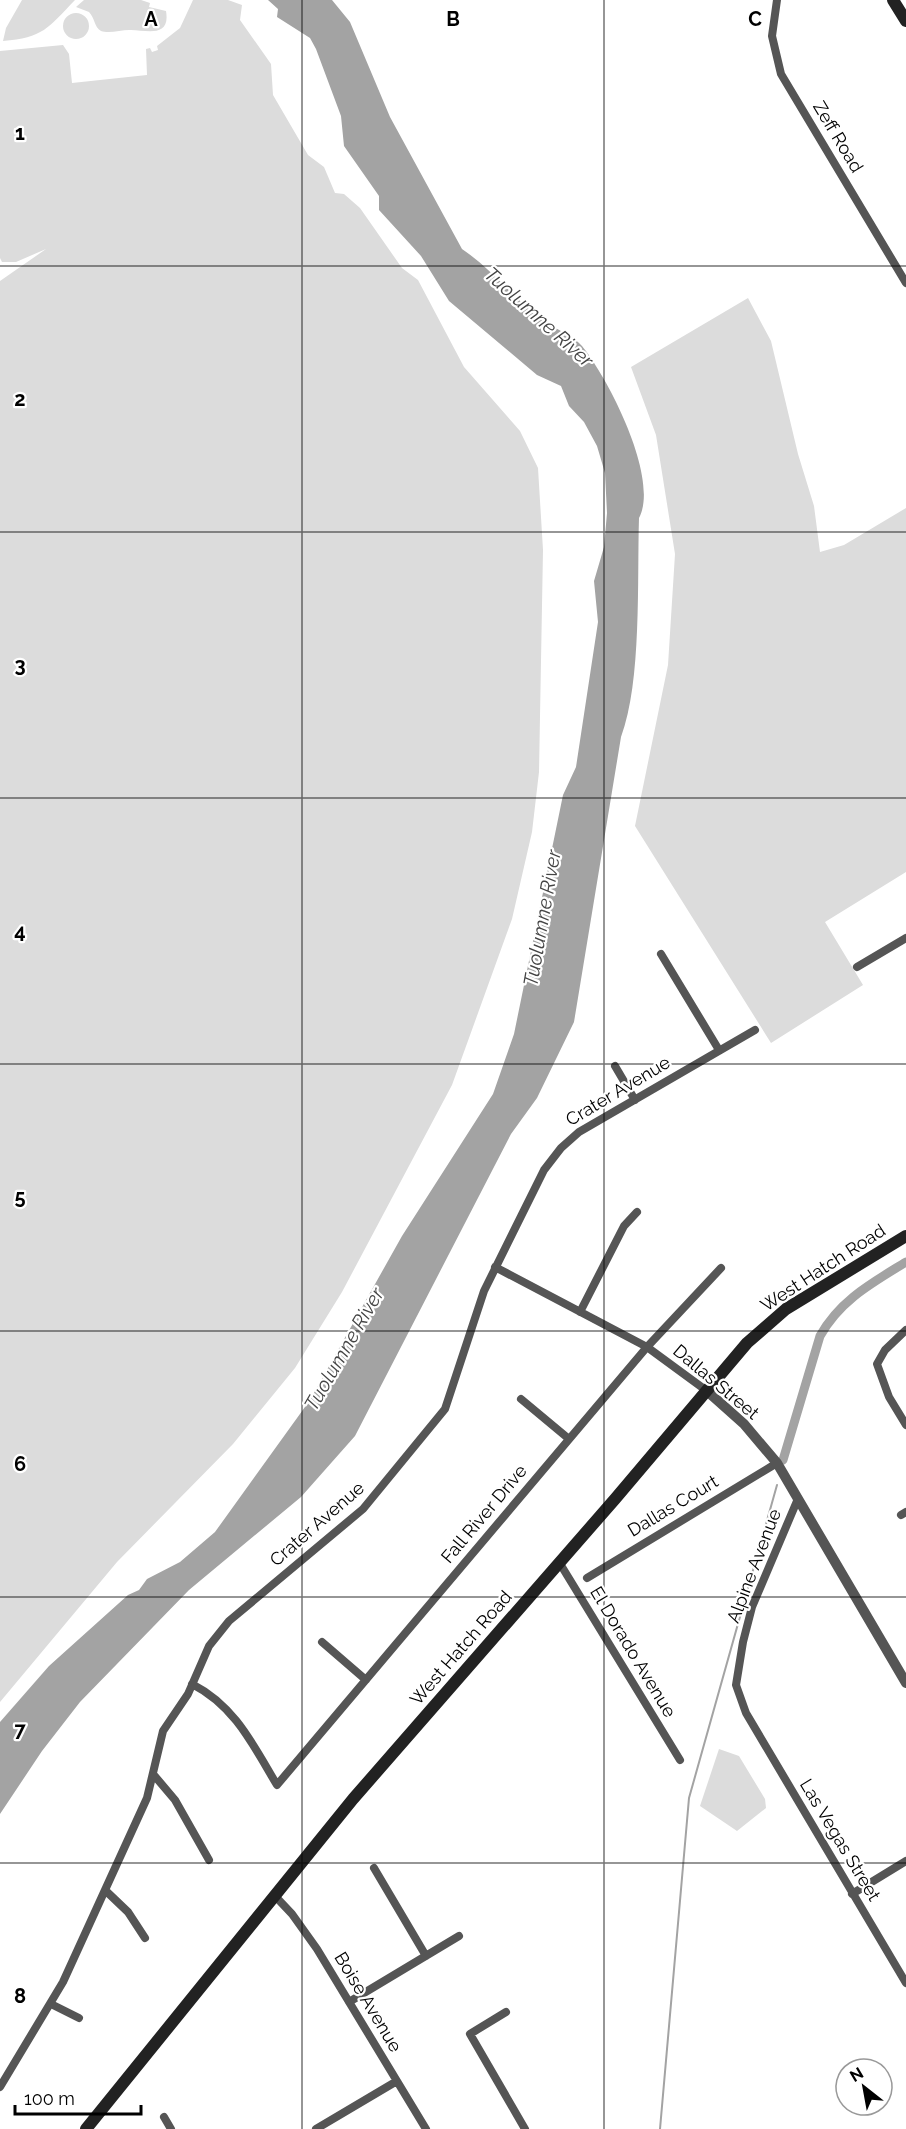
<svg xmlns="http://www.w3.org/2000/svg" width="906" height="2129" font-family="Raleway,sans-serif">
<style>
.green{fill:#dcdcdc}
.water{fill:#a3a3a3}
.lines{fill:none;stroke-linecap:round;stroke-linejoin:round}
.stream{stroke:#a3a3a3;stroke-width:2}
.canal{stroke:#a3a3a3;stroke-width:9}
.minor{stroke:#555;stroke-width:8}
.tertiary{stroke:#555;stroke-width:10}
.secondary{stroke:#222;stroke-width:12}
.grid{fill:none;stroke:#000;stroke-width:1.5;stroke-opacity:0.55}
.labels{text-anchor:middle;stroke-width:4.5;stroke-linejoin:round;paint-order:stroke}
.street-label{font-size:18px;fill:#000;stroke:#fff}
.water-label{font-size:20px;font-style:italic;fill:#444;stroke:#fff}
.grid-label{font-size:20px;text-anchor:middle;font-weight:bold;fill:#000;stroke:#fff;stroke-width:4.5;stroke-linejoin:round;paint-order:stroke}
</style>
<rect width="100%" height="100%" fill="#fff"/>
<!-- green -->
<path class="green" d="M22,0H75C48,28 43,38 3,41L6,28Z
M84,0H141L150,3L149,7L166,11C171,40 143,29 129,30C121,30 109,34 101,31C94,27 95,18 89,12L76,7Z
M193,0H228L242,5L240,20L271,64L273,95L308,155L324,167L335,193L344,194L360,208L402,268L418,280L464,367L520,431L538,468L543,550L539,772L532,832L512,919L452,1085L342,1292L295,1368L233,1444L117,1562L0,1702V281L46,249L16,262H2L0,258V51L63,45L69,54L72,83L147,75L146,49L150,48L152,52L158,50L157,46L180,28Z
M63 26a13 13 0 1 1 26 0a13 13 0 1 1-26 0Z
M748,298L771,341L798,454L814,506L820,552L844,545L906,508V872L825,922L863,985L771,1043L635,826L668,665L675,554L656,435L631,367Z
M719,1749L739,1756L765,1799L766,1808L737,1831L700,1806Z"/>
<!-- water -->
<path class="water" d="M268,0H332L350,22L390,117L462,249C492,269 514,299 544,321C555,329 574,336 582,346C608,378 660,478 639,518C637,580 642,681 621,737L574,1022L537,1098L511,1134L355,1436L301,1497L189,1590L80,1702L42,1751L0,1814V1722L49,1666L128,1595L139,1590L147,1579L180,1562L215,1532L310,1400L402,1236L493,1094L514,1034L563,795L576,767L598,622L594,581L604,547L607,513L605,473L597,446L584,422L569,406L561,386L537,375L449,301L421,256L379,210V196L344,146L341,116L316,49L310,38L277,17L278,9Z"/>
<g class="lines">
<!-- stream -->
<path class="stream" d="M660,2129L689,1798L777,1485"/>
<!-- canal -->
<path class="canal" d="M783,1460L820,1336C840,1300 872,1283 906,1262"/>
<!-- minor -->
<path class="minor" d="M777,0L772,36L781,74L906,283
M661,954L719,1050
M857,967L906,938
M615,1066L635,1100
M495,1267L647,1347L707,1391
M580,1312L624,1226L637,1212
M906,1330L885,1350L877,1364L889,1397L906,1425
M521,1399L569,1439
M797,1501L752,1607L743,1642L736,1685L746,1713L906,1983
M901,1515L906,1512
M559,1562L680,1760
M587,1578L777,1463
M322,1642L366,1680
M192,1684C235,1706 253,1745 277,1785L647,1347L721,1268
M153,1774L175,1800L209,1860
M374,1868L426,1956
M106,1891L128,1912L145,1938
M852,1894L906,1861
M275,1896L292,1914L317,1949L426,2129
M349,2002L459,1936
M51,2004L79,2018
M506,2012L470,2034L525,2129
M0,2087L63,1982L147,1798L163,1731L188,1694L209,1646L229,1621L363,1509L445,1409L484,1291L544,1170L561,1148L579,1132L755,1030
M164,2117L171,2129
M316,2129L397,2081"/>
<!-- tertiary -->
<path class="tertiary" d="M707,1391L744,1424L777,1463L906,1683"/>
<!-- secondary -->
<path class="secondary" d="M893,0L906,21
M86,2129L353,1799L615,1499L747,1343L786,1309L906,1236"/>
</g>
<!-- grid -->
<path class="grid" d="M302,0V2129M604,0V2129M0,266H906M0,532H906M0,798H906M0,1064H906M0,1331H906M0,1597H906M0,1863H906"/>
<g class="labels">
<!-- street labels -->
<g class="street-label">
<text transform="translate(838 137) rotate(59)" y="6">Zeff Road</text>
<text transform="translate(618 1091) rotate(-31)" y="6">Crater Avenue</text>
<text transform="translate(823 1268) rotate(-33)" y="6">West Hatch Road</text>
<text transform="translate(716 1382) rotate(40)" y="6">Dallas Street</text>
<text transform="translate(673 1506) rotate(-31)" y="6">Dallas Court</text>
<text transform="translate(484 1514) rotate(-50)" y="6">Fall River Drive</text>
<text transform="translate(317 1524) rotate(-41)" y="6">Crater Avenue</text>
<text transform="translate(754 1566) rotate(-69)" y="6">Alpine Avenue</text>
<text transform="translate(461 1648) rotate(-49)" y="6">West Hatch Road</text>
<text transform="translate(633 1652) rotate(59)" y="6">El Dorado Avenue</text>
<text transform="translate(840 1840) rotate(59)" y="6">Las Vegas Street</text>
<text transform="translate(368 2002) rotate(59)" y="6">Boise Avenue</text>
</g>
<!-- water labels -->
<g class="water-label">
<text transform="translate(539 317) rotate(42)" y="7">Tuolumne River</text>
<text transform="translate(542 918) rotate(-80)" y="7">Tuolumne River</text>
<text transform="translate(344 1349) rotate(-60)" y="7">Tuolumne River</text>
</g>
</g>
<g class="grid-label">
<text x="151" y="26">A</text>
<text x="453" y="26">B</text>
<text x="755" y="26">C</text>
<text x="20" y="140">1</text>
<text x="20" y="406">2</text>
<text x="20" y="672">3</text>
<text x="20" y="938">4</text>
<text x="20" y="1204">5</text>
<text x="20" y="1471">6</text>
<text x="20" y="1737">7</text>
<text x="20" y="2003">8</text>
</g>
<!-- north arrow -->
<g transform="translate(864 2087) rotate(329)"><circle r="28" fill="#ffffff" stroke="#999999" stroke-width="1.5"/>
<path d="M0-4.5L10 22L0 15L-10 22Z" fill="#000000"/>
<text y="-9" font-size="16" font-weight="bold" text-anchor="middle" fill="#000000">N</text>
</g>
<!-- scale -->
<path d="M15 2105v9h126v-9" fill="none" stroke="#000000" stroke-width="3"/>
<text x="24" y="2105" font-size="18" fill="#000000" stroke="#ffffff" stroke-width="4.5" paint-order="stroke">100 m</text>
</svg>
